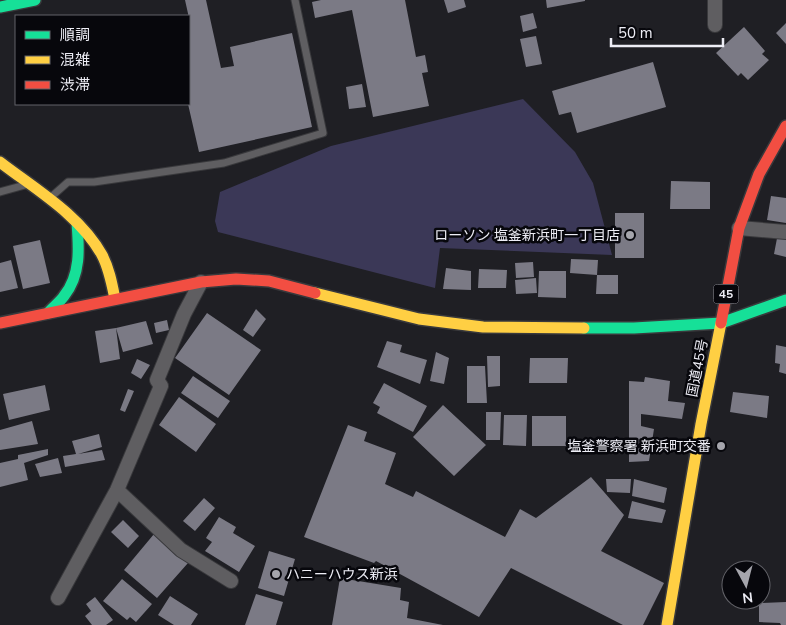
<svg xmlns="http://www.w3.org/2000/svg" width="786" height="625" font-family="'Nunito Sans','Noto Sans JP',sans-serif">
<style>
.forest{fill:#3b3857}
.building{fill:#7b7a85}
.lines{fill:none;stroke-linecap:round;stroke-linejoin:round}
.lane-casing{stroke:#39393c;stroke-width:9}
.street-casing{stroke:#39393c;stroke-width:16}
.fast-casing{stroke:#39393c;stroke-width:14}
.slow-casing{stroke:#39393c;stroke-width:14}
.jam-casing{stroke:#39393c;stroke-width:14}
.lane{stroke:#5f5e61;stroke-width:7}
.street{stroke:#5f5e61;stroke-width:14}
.fast{stroke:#16e098;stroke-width:11}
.slow{stroke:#ffcf43;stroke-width:11}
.jam{stroke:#f24e42;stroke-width:11}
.poi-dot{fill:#a5a5ac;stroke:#07070c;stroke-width:2}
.labels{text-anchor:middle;stroke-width:5;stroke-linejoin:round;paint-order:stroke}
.shield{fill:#07070c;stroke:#a8a8af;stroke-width:1}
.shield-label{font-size:12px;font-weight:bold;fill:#ededf5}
.poi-label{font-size:14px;fill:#ededf5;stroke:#07070c;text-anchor:end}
.street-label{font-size:14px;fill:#ededf5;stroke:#07070c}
</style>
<rect width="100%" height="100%" fill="#1f1f24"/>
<!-- forest -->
<path class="forest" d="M523,99L575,152L593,183L612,255L440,248L435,288L218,232L215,221L220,192L331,146Z"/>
<!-- building -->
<path class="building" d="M185,0H206L221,68L234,66L230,47L292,33L312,127L199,152L188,104L189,18Z
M321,0H405L416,57L425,55L428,72L422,73L429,106L373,117L352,10L315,18L312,2Z
M444,0H464L466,7L448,13Z
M546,0H585V1L547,8Z
M533,13L537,28L523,32L520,16Z
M786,23V44L776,33Z
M744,27L765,51L762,54L769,60L748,80L741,73L738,76L716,53Z
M536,36L542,64L526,67L520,39Z
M653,62L666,107L577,133L571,112L559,115L552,91Z
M362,84L366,107L349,109L346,87Z
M671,181L710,182V209H670Z
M771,196L786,198V223L767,220Z
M615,213H644V258H615Z
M778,233L786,235V257L774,254Z
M40,240L50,283L23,289L13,246Z
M571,259L598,260L597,275L570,273Z
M11,260L18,288L0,292V263Z
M533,262L534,277L516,278L515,263Z
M446,268L471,271V290L443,289Z
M479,269L507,270L506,288H478Z
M539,271H566V298L538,297Z
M597,275H618V294H596Z
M536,278L537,293L516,294L515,280Z
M256,309L266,319L253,337L243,330Z
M207,313L261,350L229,395L175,358Z
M167,320L169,330L156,333L154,323Z
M146,321L153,344L123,352L116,328Z
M116,328L120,359L100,363L95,331Z
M387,341L402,345L400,352L427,360L420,384L377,367Z
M776,345L786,347V374L779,372L780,364L775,363Z
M436,352L449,358L444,384L430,381Z
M487,356H500V386L488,387Z
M530,358H568L567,383H529Z
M137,359L150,365L141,379L131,373Z
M467,366H485L487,403H467Z
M193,376L230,401L218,418L181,393Z
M645,377L670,381L668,401L685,403L682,419L641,414V426L654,429L649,461L629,462V381L644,382Z
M384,383L427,406L413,432L377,413L380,407L373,403Z
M45,385L50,410L9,420L3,394Z
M128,389L134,391L125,412L120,410Z
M733,392L769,396L767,418L730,412Z
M179,397L216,424L196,452L159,425Z
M443,405L486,445L454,476L413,437Z
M486,412H501L500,440H486Z
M504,415H527L526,446L503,445Z
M532,416H566V446H532Z
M32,421L38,444L0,450V430Z
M348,425L367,432L364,441L396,453L385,484L413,497L416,491L505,537L520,509L536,518L591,477L624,515L601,551L664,583L643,625H623L511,568L479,617L376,561L374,563L304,537Z
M99,434L102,447L78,454L102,450L105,460L65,467L63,456L76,454L72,441Z
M48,449V455L24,463L28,480L0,487V463L18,459V455Z
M58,458L62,473L40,477L35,464Z
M606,479H631L630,493L607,492Z
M634,479L667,488L664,503L632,496Z
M204,498L215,508L195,531L183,521Z
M632,501L666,510L662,523L628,518Z
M219,517L236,527L233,533L255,546L239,572L205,551L212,542L206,538Z
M123,520L139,536L128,548L111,532Z
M154,534L188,563L157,598L124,570Z
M269,551L295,559L284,596L258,588Z
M340,578L401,588L400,600L409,602L407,618L443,625H332Z
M122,579L152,604L136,622L130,617L127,620L103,601Z
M256,594L283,602L276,625H245Z
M170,596L198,614L191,625H174L158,615Z
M95,597L113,620L106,625H92L85,616L91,611L86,604Z
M786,602V625H781L780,623L759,622V603Z"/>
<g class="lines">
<!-- lane casing -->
<g class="lane-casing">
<path id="lane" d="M0,192L25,185
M51,197L68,182H94L224,163L323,133L295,0"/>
</g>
<!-- street casing -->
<g class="street-casing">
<path id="street" d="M715,25V0
M739,228L786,232
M117,490L181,550L231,581
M58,598L117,490L161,386L157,380L184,314L201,282"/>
</g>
<!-- fast casing -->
<g class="fast-casing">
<path id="fast" d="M0,7L35,0
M48,313C53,307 60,302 64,296C81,275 79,248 77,223
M584,328H634L721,323L786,300"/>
</g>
<!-- slow casing -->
<g class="slow-casing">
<path id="slow" d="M0,162C35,189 80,215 102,255C109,268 112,284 115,299
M315,293L419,319L483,327L584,328
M667,625L701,424L721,323"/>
</g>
<!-- jam casing -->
<g class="jam-casing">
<path id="jam" d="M0,323L201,282L236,279L269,281L315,293
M721,323L739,228L759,174L786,126"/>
</g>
<!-- lane -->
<use href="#lane" class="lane"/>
<!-- street -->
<use href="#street" class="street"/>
<!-- fast -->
<use href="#fast" class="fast"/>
<!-- slow -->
<use href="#slow" class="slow"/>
<!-- jam -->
<use href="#jam" class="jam"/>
</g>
<!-- markers -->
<g class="poi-dot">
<circle cx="630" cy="235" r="5"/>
<circle cx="721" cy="446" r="5"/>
<circle cx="276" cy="574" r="5"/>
</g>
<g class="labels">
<!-- shield labels -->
<rect class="shield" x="713.5" y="284.5" width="25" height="19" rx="4"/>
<g class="shield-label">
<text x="726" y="298">45</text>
</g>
<!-- poi labels -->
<g class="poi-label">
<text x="620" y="240">ローソン 塩釜新浜町一丁目店</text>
<text x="711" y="451">塩釜警察署 新浜町交番</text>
<text x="286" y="579" text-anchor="start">ハニーハウス新浜</text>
</g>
<!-- street labels -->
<g class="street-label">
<text transform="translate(697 368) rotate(-79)" y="5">国道45号</text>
</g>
</g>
<!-- legend -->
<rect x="15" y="15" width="175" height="90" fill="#07070c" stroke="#636369"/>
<rect x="25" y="31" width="25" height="8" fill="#16e098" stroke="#636369"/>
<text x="60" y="40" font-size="15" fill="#ededf5">順調</text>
<rect x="25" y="56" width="25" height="8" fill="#ffcf43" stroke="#636369"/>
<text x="60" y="65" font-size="15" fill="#ededf5">混雑</text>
<rect x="25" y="81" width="25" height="8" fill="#f24e42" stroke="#636369"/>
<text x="60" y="90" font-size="15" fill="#ededf5">渋滞</text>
<!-- north arrow -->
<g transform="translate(746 585) rotate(173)"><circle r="24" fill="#07070c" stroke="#636369"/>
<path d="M0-4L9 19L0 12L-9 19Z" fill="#a5a5ac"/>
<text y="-8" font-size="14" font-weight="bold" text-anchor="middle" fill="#ededf5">N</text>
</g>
<!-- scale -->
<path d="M611 38v8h112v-8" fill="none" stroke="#ededf5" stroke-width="2.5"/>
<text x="618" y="38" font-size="15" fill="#ededf5" stroke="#07070c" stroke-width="4" paint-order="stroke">50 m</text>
</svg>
